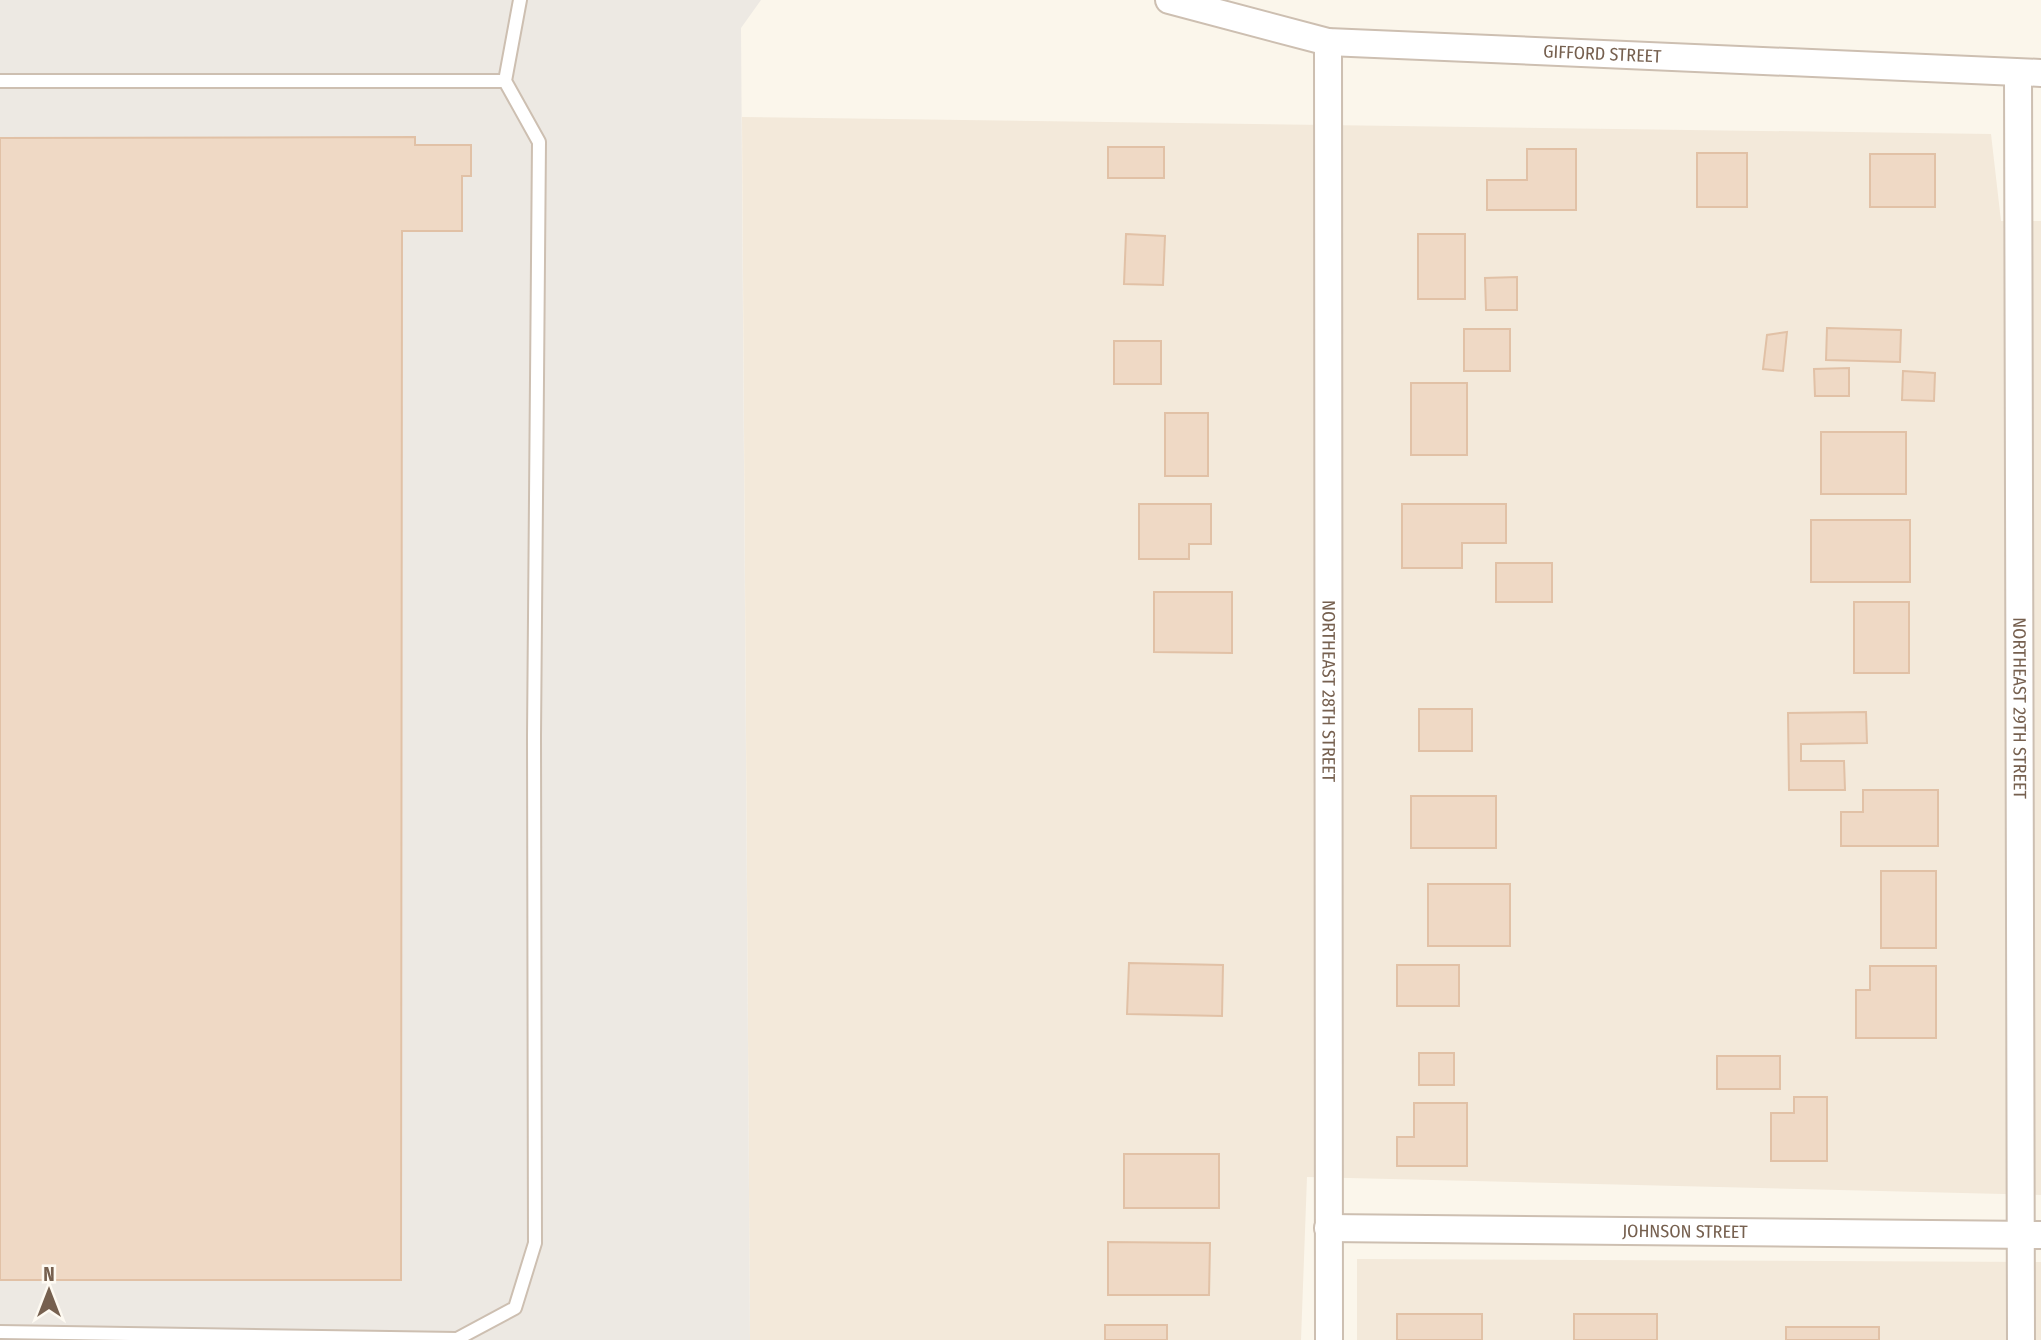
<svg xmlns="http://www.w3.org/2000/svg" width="2041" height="1340" font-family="'Fira Sans Condensed',sans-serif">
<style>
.residential{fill:#f3e9da}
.industrial{fill:#ede9e3}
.building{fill:#efd9c5;stroke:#e1c1a6;stroke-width:2}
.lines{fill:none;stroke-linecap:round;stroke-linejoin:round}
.service-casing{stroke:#cdbfb1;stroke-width:16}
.minor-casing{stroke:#cdbfb1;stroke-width:30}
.service{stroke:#fff;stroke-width:12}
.minor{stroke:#fff;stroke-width:26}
.labels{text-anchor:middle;stroke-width:7;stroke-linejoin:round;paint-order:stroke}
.street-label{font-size:18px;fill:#76604f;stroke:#fefaf2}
</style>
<rect width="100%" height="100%" fill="#fbf6eb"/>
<!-- residential -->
<path class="residential" d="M742,117L1991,134L2001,221H2041V1195L1307,1177L1301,1340H750Z
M1357,1259L2041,1262V1340H1357Z"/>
<!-- industrial -->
<path class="industrial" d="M0,0H761L741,28L750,1340H0Z"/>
<!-- building -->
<path class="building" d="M415,137V145H471V176H462V231H402L401,1280H0V138Z
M1108,147H1164V178H1108Z
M1527,149H1576V210H1487V180H1527Z
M1697,153H1747V207H1697Z
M1870,154H1935V207H1870Z
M1126,234L1165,236L1163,285L1124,284Z
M1418,234H1465V299H1418Z
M1517,277V310H1486L1485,278Z
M1827,328L1901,330L1900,362L1826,360Z
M1464,329H1510V371H1464Z
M1787,332L1783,371L1763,369L1767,335Z
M1114,341H1161V384H1114Z
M1849,368V396H1815L1814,369Z
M1903,371L1935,373L1934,401L1902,400Z
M1411,383H1467V455H1411Z
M1165,413H1208V476H1165Z
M1821,432H1906V494H1821Z
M1139,504H1211V544H1189V559H1139Z
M1402,504H1506V543H1462V568H1402Z
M1811,520H1910V582H1811Z
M1496,563H1552V602H1496Z
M1154,592H1232V653L1154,652Z
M1854,602H1909V673H1854Z
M1419,709H1472V751H1419Z
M1866,712L1867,743L1801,744V761H1844L1845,790H1789L1788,713Z
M1863,790H1938V846H1841V812H1863Z
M1411,796H1496V848H1411Z
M1881,871H1936V948H1881Z
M1428,884H1510V946H1428Z
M1129,963L1223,965L1222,1016L1127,1014Z
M1397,965H1459V1006H1397Z
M1870,966H1936V1038H1856V990H1870Z
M1419,1053H1454V1085H1419Z
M1717,1056H1780V1089H1717Z
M1794,1097H1827V1161H1771V1113H1794Z
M1414,1103H1467V1166H1397V1137H1414Z
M1124,1154H1219V1208H1124Z
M1108,1242L1210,1243L1209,1295H1108Z
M1397,1314H1482V1340H1397Z
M1574,1314H1657V1340H1574Z
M1105,1325H1167V1340H1105Z
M1786,1327H1879V1340H1786Z"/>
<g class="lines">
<!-- service casing -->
<g class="service-casing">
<path id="service" d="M0,81H505L520,0
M0,1332L457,1339L515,1308L535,1243L534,736L539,142L505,81"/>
</g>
<!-- minor casing -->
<g class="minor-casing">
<g id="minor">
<path id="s1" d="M1169,0L1328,42L2041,73"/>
<path id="s2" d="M1328,42L1329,1340"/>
<path id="s3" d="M2018,74L2021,1340"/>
<path id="s4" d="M1328,1228L2041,1235"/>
</g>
</g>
<!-- service -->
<use href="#service" class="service"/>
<!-- minor -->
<use href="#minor" class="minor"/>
</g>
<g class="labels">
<!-- street labels -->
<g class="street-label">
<text dy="6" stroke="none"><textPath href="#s1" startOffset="439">GIFFORD STREET</textPath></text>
<text dy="6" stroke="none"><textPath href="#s2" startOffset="649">NORTHEAST 28TH STREET</textPath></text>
<text dy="6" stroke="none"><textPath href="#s3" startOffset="634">NORTHEAST 29TH STREET</textPath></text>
<text dy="6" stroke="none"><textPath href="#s4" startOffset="357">JOHNSON STREET</textPath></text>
</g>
</g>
<!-- north arrow -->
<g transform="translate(49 1291)" stroke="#fefaf2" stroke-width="5" paint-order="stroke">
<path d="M0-5L12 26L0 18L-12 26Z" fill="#76604f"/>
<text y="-10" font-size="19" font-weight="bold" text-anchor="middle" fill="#76604f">N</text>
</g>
</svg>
